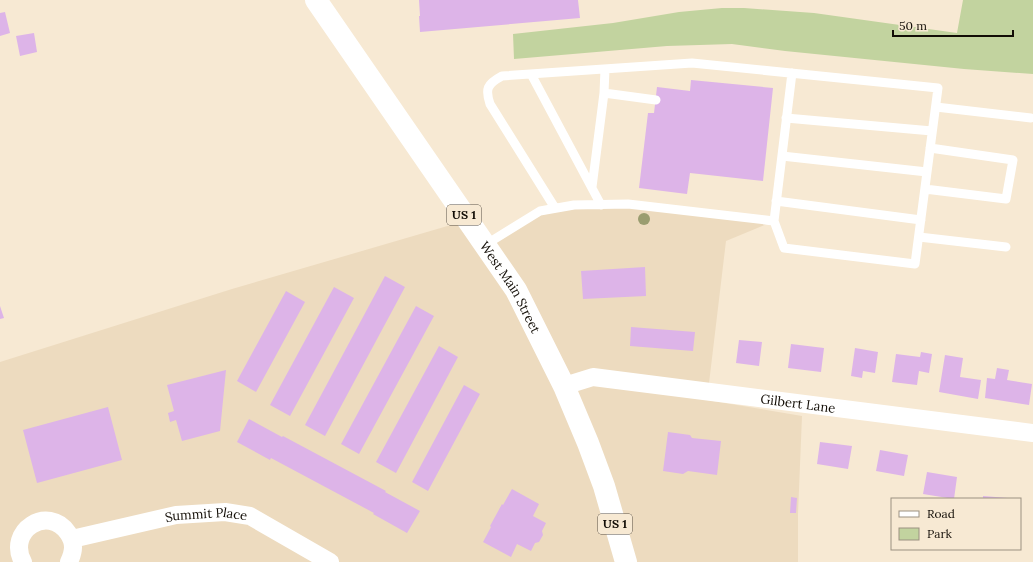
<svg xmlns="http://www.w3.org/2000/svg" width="1033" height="562" font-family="Lora,serif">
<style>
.built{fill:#eddbbf}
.green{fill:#c2d39f}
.building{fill:#ddb4e8}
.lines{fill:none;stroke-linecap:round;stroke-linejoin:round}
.service{stroke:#fff;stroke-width:9}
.minor{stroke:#fff;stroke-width:18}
.primary{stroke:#fff;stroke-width:22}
.tree{fill:#9a9d70}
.labels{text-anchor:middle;stroke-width:3.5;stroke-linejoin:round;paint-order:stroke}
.shield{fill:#f7e9d3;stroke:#574f44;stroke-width:1}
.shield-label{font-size:12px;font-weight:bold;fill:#120d06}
.street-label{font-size:13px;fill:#120d06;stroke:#f7e9d3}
</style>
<rect width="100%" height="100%" fill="#f7e9d3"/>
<!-- built -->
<path class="built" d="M628,204L774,221L726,241L707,400L802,416L798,514V562H0V362L232,289L468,220L485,244L540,211Z"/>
<!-- green -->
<path class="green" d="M963,0H1033V74L964,69L785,51L732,44L667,46L514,59L513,34L613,23L679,12L722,8H744L814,13L957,33Z"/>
<!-- building -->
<path class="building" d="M419,0H578L580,18L420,32L419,16H420Z
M5,12L10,33L0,36V13Z
M34,33L37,52L20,56L16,36Z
M691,80L773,88L763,181L690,173L687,194L639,188L648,113H654L657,87L690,91Z
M645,267L646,296L583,299L581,271Z
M385,276L405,287L325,436L305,425Z
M334,287L354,298L290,416L270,405Z
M286,291L305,302L256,392L237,381Z
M0,306L4,318L0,319Z
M416,306L434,316L359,454L341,444Z
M631,327L695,332L693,351L630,346Z
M739,340L762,342L759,366L736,363Z
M791,344L824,348L821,372L788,368Z
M439,346L458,357L396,473L376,462Z
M855,348L878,352L875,373L863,371L862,378L851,376Z
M921,352L932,354L929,373L919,371L917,385L892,382L896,354L920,357Z
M945,355L963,358L960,377L981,380L978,399L939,392Z
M997,368L1009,370L1007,380L1032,384L1029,405L985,398L987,378L995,379Z
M226,370L220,431L182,441L176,420L170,422L168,413L174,411L167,385Z
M464,385L480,394L428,491L412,482Z
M108,407L122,460L37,483L23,430Z
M249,419L282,437L283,436L386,491L385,492L420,511L407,533L373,514L374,513L271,458L270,460L237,442Z
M668,432L690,435L692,438L721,441L717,475L688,471L683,474L663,471Z
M820,442L852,446L848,469L817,464Z
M880,450L908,455L904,476L876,471Z
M927,472L957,477L954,499L923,494Z
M512,489L539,504L533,516L546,523L542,531L543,535L539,542L535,543L531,551L517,544L511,557L483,542L491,527L490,526L502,504L503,505Z
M983,496L1008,498V499H983Z
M791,497L797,498L796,513H790Z"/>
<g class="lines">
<!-- service -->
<path class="service" d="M531,74L601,205
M604,93L656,100
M936,107L1031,118
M786,118L932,131
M782,156L927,172
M592,187L604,93L605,69
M925,189L1006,199L1013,160L930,148
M776,201L921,220
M555,208L490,104C485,89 487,84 502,76L692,63L938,88L915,264L784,248L774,221L792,73
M919,237L1006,247
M485,245L540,211L574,205L628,204L774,221"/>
<!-- minor -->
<g class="minor">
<path id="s1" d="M564,386L593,377L1033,433"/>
<path id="s2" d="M72,539L176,515L225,512L250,516L330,562"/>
<path d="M23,562C6,531 48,504 68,533C75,543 74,551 69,562"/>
</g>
<!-- primary -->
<path class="primary" id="s3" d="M316,0L516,290L564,386L588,443L604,486L626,562"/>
</g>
<!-- trees -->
<circle class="tree" cx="644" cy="219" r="6"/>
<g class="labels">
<!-- shield labels -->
<g class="shield">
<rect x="447" y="205" width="34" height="20" rx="3"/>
<rect x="598" y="514" width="34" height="20" rx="3"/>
</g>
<g class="shield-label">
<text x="464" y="219">US 1</text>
<text x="615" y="528">US 1</text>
</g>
<!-- street labels -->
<g class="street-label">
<text dy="5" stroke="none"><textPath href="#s3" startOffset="347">West Main Street</textPath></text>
<text dy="5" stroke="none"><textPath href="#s1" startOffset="237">Gilbert Lane</textPath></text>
<text dy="5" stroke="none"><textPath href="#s2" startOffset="137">Summit Place</textPath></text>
</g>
</g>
<!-- legend -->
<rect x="891" y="498" width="130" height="52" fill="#f7e9d3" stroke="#9b9181"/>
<rect x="899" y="511" width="20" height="6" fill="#ffffff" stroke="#9b9181"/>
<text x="927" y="518" font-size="12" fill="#120d06">Road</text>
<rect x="899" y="528" width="20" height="12" fill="#c2d39f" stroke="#9b9181"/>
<text x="927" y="538" font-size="12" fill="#120d06">Park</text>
<!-- scale -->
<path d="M893 30v6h120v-6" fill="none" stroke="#120d06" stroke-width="2"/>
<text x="899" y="30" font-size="12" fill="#120d06" stroke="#f7e9d3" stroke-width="3" paint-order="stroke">50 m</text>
</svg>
